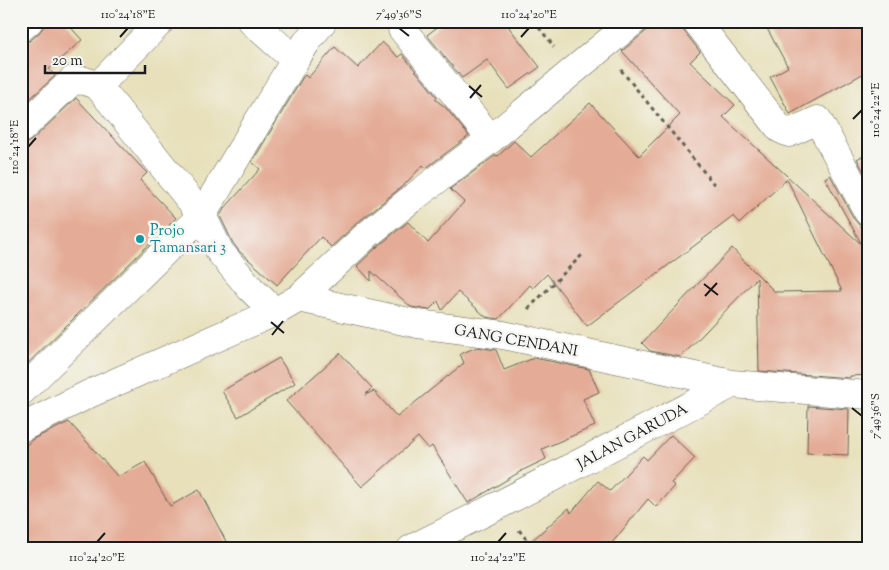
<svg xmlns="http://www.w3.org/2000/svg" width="889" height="570" font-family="'Sorts Mill Goudy',serif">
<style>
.building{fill:#e4ac96}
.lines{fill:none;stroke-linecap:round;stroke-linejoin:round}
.minor-casing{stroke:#636153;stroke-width:29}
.path{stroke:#636153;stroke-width:3;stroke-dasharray:4 4;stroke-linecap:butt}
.minor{stroke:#fff;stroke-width:28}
.ticks{fill:none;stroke:#1c1c1c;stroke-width:2}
.culture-dot{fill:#0f9aa8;stroke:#f6f6f2;stroke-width:2}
.labels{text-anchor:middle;stroke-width:5;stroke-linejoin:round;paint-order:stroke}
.culture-label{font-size:15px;fill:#0d838f;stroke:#f6f6f2;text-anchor:start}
.street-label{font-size:15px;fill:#1c1c1c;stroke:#f6f6f2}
.neatline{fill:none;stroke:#1c1c1c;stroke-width:2}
.ticks-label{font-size:12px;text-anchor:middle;fill:#1c1c1c}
</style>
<rect width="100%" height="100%" fill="#f6f6f2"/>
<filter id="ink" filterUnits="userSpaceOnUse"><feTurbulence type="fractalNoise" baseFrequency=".02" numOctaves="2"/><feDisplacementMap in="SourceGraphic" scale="10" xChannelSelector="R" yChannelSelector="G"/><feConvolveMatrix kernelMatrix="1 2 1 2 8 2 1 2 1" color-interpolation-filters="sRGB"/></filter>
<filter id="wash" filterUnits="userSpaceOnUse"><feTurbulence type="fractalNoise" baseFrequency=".0096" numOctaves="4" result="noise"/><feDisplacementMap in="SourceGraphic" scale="20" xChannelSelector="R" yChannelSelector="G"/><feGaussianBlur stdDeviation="1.12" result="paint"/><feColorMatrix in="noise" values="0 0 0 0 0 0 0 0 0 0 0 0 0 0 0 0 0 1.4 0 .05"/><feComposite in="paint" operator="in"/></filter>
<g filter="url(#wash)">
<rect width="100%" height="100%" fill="#e7e0ba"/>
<g id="blocks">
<!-- building -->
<path class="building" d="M44,21H65L82,40L49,69L55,76L21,107V43H24L31,40L39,33L44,26Z
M445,21H504L540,67L509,89L487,60L462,78L427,35Z
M649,21H681L684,31L700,52L690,62L735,105L723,117L862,245L825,178L830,175L854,219L860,226L868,228V375L850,376V378L759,371L757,278L681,357L650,351L642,343L732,248L745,262L775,292L842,291L787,179L740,223L734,216L587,326L547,274L533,288L530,285L499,319L486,317L458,292L442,310L438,301L429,310L411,307L371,271V281L357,266L377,247L408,222L428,243L464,202L450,189L496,155L498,156L514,141L531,157L590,103L639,156L680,115L622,51L644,33L648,27Z
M763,21H868V71L790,114L770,77L788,67Z
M382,42L398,57L402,54L437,97L435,99L446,108L469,136L426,168L423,165L405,184L357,223L331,247L321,237L277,285L239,251L233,243L220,216L224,209L260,169L252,162L303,77L305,75L308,78L335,47L358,68Z
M76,98L147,173L140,180L176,218L21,370V144H25L32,140Z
M868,153V179L857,159Z
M477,347L496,350L504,370L534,358L589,369L599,392L583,399L595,426L542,449L546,459L523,470L468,503L432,446L428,449L418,437L362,487L286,401L340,353L372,388L365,395L374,391L397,417L464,363L460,354Z
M279,358L295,383L238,417L222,391Z
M808,406L849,409L848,455L807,453Z
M69,422L118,477L145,462L170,506L199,490L230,549H21V450L33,439Z
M671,435L695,458L671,483L675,486L656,507L648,499L607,549H522L569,508L571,513L598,481L610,491L643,456L647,460Z"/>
</g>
</g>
<g filter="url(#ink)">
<use href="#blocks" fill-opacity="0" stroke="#636153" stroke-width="1"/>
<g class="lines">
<!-- minor casing -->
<g class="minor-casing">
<path id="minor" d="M251,21L295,60
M696,21L780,129L789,133L818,120L868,212
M21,28L29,21
M402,29L491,139
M98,86L161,21
M21,129L73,80L85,81L98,86L202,215L21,392
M299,298L418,324L503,335L732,384
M275,312L251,289L220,252L202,215L295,60L306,43L323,21
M21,428L89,394L275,312L299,298L367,235L410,200L491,139L602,47L634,21
M411,549L499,505L732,384L868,395"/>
</g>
<!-- path -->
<path class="path" d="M534,21L554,47
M621,70L717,188
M528,309L583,254
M519,530L534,549"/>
<!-- minor -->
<use href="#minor" class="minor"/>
</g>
</g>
<!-- ticks -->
<path class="ticks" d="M399,28L409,36M120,37L128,28M521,37L529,28M469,86L482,97M470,98L481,85M853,119L862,110M28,147L36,138M704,284L718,295M705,296L717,283M271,322L284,333M272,335L283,321M852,408L862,416M97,542L105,533M498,542L506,533"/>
<!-- markers -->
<circle class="culture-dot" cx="140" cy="239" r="5"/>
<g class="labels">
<!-- culture labels -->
<g class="culture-label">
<text x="150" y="235">Projo<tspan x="150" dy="17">Tamansari 3</tspan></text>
</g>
<!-- street labels -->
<g class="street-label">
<text transform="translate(516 340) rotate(10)" y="5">GANG CENDANI</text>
<text transform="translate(632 436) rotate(-28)" y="5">JALAN GARUDA</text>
</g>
</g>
<!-- margin -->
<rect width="889" height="570" fill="none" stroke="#f6f6f2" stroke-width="55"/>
<!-- scale -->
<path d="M45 65v8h100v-8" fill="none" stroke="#1c1c1c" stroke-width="2.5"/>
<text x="52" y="65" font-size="15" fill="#1c1c1c" stroke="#f6f6f2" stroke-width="4" paint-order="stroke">20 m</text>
<rect x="28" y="28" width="834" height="514" class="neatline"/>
<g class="ticks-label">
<text x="128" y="18">110°24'18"E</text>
<text x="399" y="18">7°49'36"S</text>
<text x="529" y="18">110°24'20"E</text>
<text transform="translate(875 110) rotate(-90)" y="4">110°24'22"E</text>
<text transform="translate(14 147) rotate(-90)" y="4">110°24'18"E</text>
<text transform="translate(875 416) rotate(-90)" y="4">7°49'36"S</text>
<text x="97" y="561">110°24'20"E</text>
<text x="498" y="561">110°24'22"E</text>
</g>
</svg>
